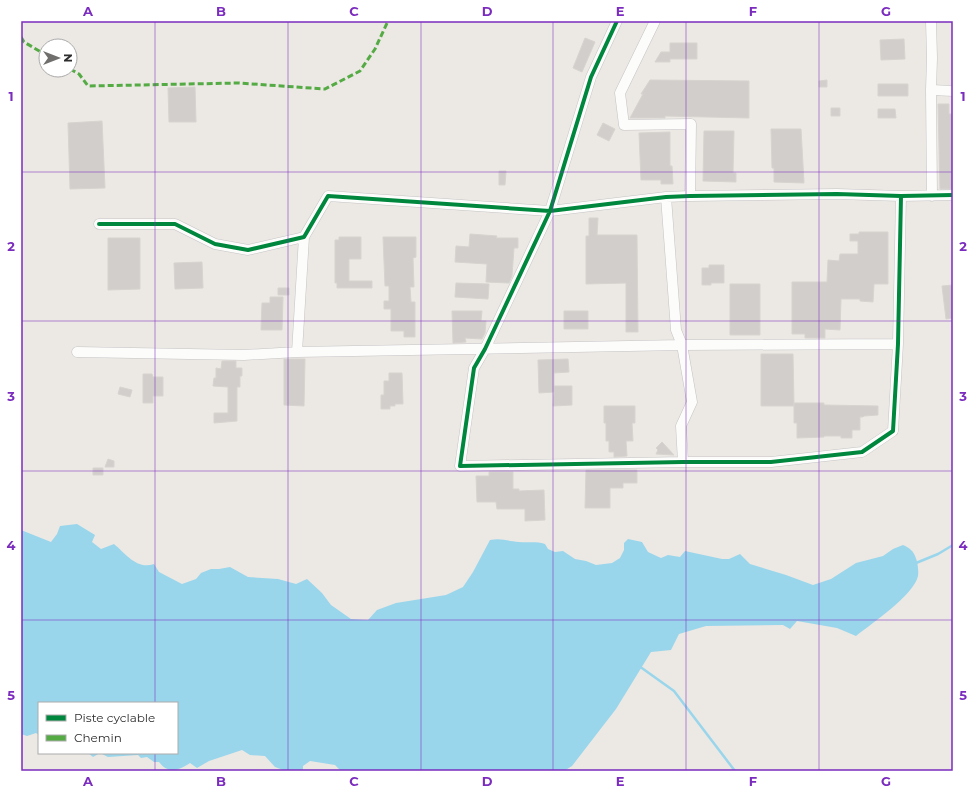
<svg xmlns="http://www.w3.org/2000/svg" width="974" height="792" font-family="Montserrat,sans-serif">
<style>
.water{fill:#99d6ec}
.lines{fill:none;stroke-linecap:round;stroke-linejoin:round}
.stream{stroke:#99d6ec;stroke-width:2.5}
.building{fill:#d1cecb;stroke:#d7d4d0}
.street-casing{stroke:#c5c4c5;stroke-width:11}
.street{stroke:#fcfcfb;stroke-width:10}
.quiet{stroke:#54ab44;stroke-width:3;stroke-dasharray:6 3;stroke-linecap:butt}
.cycleway-casing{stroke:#fff;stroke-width:6}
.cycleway{stroke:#00873e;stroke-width:4}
.grid{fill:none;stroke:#7b2cbf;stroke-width:1;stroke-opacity:0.55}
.neatline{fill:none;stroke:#7b2cbf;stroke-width:1.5}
.grid-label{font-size:13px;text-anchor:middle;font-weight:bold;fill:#7b2cbf}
</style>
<rect width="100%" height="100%" fill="#ece8e4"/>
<!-- water -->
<path class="water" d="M77,524L95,535L92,542L101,549L114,544C126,554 137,570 154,564L159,572L182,584L196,579L201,573L211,569H219L230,567L248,577L278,579L296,584L307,579L322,593L331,605L351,619L368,620L377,610L396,603L446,595L463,587L473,572L490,540C502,538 507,541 519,542C528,543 536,541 545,544L548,549L555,552L563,551L575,559L586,561L596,565L612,563L620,558L624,550V543L628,539L642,542L648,552L661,558L668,555L680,557L685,551L722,559H729L740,554L750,564L786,575L813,585L831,579L856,563L883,556L893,549L903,545C906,546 909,548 911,550C917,555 919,569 918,576C914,595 871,624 856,636L837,628L797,621L790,629L783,625L706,626L679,634L671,650L651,652L616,709L572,766L564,771H341L335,765L310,761L303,766V771H286L275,767L265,756L250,755L242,750L209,761L197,768L190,763C179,770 169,775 159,762H154L147,757L141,758L138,755L108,757L100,753L93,757L88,753H177V703H39V735L36,733L27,736L21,734V530L51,542L57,534L60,526Z"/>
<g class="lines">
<!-- stream -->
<path class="stream" d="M916,563L938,554L953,545
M639,666L674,691L735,771"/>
</g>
<!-- building -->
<path class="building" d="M585,38L595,42L582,72L573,68Z
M904,39L905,59L881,60L880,40Z
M670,43H697V59H670V62H655L661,52H670Z
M650,80L749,81V118L665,116V118H630L643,94H641Z
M827,80V87H819V81Z
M878,84H908V96H878Z
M195,87L196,122H169L168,88Z
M938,104H949V114H953V189H940Z
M831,108H840V116H831Z
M878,109H895L896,118H878Z
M102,121L105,188L70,189L68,123Z
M603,123L615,129L609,141L597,135Z
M771,129H801L804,183L774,182V168H772Z
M704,131H734L733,173H736V182L703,181Z
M670,132V166H672L673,184H661V180H641L639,133Z
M499,171H506L505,185H499Z
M589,218H598L597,235H637L638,332H626V283L586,284V236H589Z
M859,232H888V284H874L873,302L860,301V299H841L840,330L825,329V338H805V334H792V282H827L828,260L839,261L840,254H858V241H850V234H859Z
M470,234L497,236L496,238H518V248H514L512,276L509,283L486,282L487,264L455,262L456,246L469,247Z
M339,237H361V259H349V281H372V288H337V283H335V240H339Z
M383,237H416V257L413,258L414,287H410L411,302H415V337H404V331H391V309H384V301H389V286H385Z
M108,238H140V289L108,290Z
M202,262L203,288L175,289L174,263Z
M709,265H724V283H711V285H702V268H709Z
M456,283L489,284L488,299L455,297Z
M730,284H760V335H730Z
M953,285V318L946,319L942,286Z
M278,288H289V295H278Z
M270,297H283L282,330H261L262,303H270Z
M452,311H482L481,321H486L485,333L482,339L465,338L466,342L453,343Z
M564,311H588V329H564Z
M761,354H793L794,406H761Z
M284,359H305L304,406L284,405Z
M568,359L569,372L554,373V386H572V405L553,406L554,392L539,393L538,360Z
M222,361H236V368H242V376H240V387H237V421L214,423V413H228V387L213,386L214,378H216V368L221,369Z
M389,373H402L403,404H395V406H390V409H381V395H384V381H389Z
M143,374H152L153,377H163V396H153V403H143Z
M120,387L132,390L130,397L118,394Z
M794,403H824V405L878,406V415L864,416L863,417H860V430H852V438H841V436H824V437L797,438V423H794Z
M604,406H635V423H632L633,441H626L627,456L614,457V452H609V441H606V423H604Z
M662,442L674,455L656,454L658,450L656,448Z
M108,459L114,461V467H105Z
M93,468H103V475H93Z
M586,470H637V483H623V488H610V508H585Z
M489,472H513V489H519V491L544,490L545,520L525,521V509H497L496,502H477L476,476H489Z"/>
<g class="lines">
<!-- street casing -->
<g class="street-casing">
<path id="street" d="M617,21L591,77L550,211L485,349L474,368L460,466L683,462H771L862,452L893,431L898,344L901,196
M655,21L620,93L624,125L691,124L690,196
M931,21L932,58L931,90L932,196
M931,90L953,91
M666,197L676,330L682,345L692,402L681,426L683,462
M99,224H175L215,244L248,250L304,237L328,196L550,211L666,197L690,196L837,194L901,196L953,195
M77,352L244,355L297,352L682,345L898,344
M297,352L304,237"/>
</g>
<!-- street -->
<use href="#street" class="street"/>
<!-- quiet -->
<path class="quiet" d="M21,37L24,42L46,55
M70,69L79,74L88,86L238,83L325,89L360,71L375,49L388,21"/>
<!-- cycleway casing -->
<g class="cycleway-casing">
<path id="cycleway" d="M617,21L591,77L550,211L485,349L474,368L460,466L683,462H771L862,452L893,431L898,344L901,196
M99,224H175L215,244L248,250L304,237L328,196L550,211L666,197L690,196L837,194L901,196L953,195"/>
</g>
<!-- cycleway -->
<use href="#cycleway" class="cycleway"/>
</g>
<!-- grid -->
<path class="grid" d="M155,21V703M288,21V771M421,21V771M553,21V771M686,21V771M819,21V771M21,172H953M21,321H953M21,471H953M21,620H953M155,753V771"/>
<!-- border -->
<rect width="974" height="792" fill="none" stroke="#ffffff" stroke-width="44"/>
<!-- legend -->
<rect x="38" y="702" width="140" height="52" fill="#ffffff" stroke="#ababab"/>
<rect x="46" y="715" width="20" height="6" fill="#00873e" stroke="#ababab"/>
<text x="74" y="722" font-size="12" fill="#2e2e2e">Piste cyclable</text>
<rect x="46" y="735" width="20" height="6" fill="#54ab44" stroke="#ababab"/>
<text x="74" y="742" font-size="12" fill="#2e2e2e">Chemin</text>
<!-- north arrow -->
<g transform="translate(58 58) rotate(90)"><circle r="19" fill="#ffffff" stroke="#ababab"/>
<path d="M0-3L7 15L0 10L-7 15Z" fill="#706f6e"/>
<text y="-6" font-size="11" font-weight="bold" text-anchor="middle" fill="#2e2e2e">N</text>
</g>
<rect x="22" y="22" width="930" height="748" class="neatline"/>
<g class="grid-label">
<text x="88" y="16">A</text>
<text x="221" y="16">B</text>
<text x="354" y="16">C</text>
<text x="487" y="16">D</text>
<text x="620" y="16">E</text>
<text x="753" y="16">F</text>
<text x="886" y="16">G</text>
<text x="11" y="101">1</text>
<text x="963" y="101">1</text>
<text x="11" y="251">2</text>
<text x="963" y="251">2</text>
<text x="11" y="401">3</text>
<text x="963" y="401">3</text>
<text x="11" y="550">4</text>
<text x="963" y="550">4</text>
<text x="11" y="700">5</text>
<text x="963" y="700">5</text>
<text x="88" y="786">A</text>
<text x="221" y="786">B</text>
<text x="354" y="786">C</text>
<text x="487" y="786">D</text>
<text x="620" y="786">E</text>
<text x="753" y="786">F</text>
<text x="886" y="786">G</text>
</g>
</svg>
